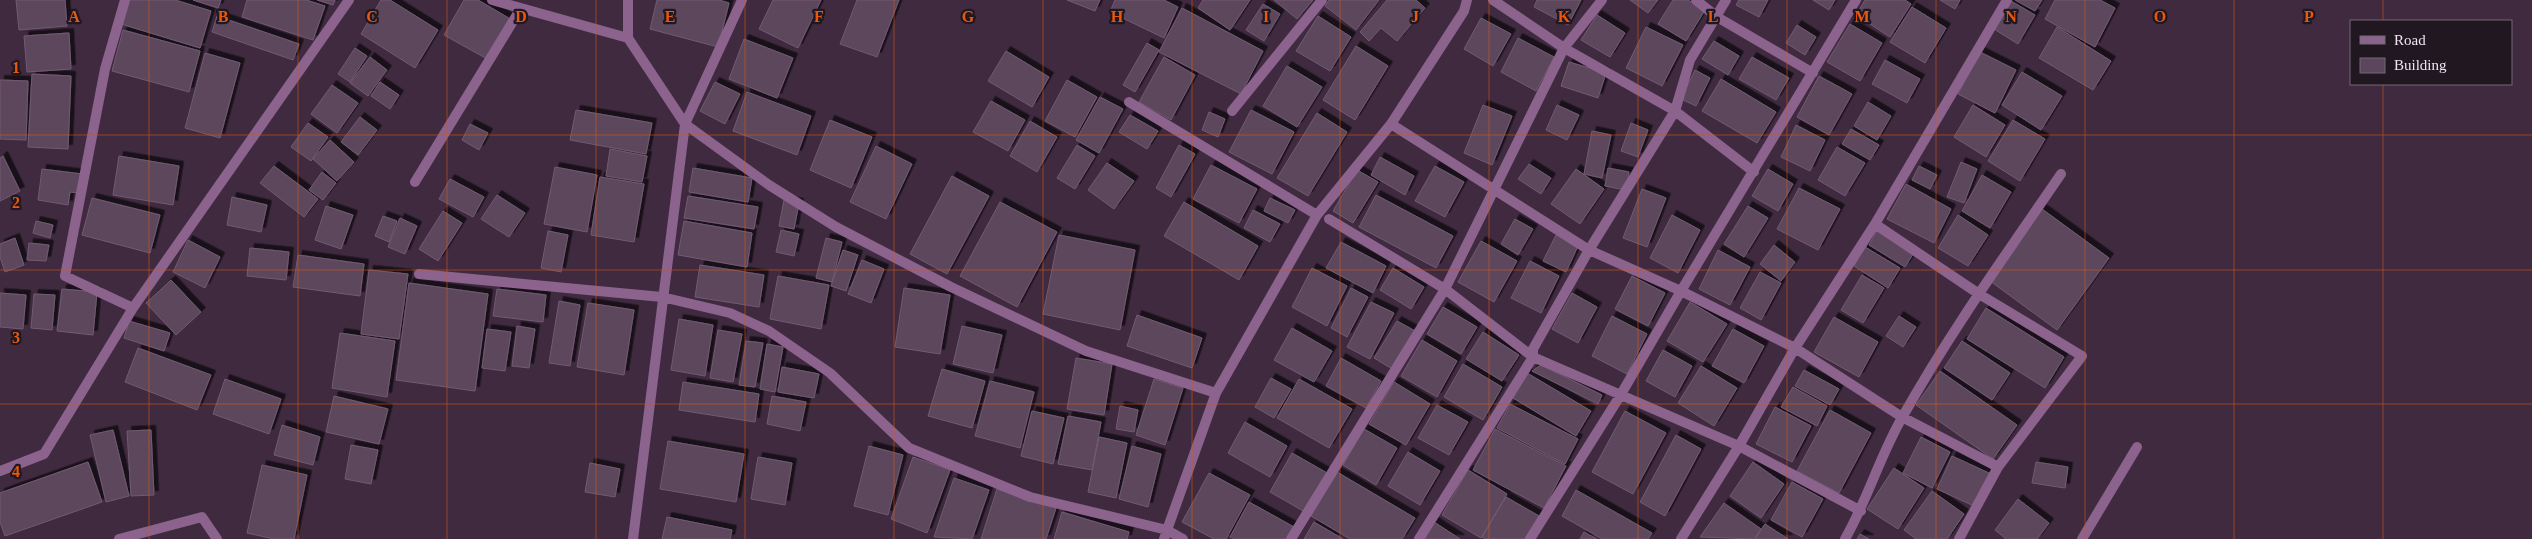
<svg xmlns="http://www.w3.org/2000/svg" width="2532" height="539" font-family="'Times New Roman',serif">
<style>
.building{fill:#5c465d;stroke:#725b73;filter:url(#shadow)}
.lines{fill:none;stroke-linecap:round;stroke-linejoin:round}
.street{stroke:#8b638d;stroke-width:10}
.grid{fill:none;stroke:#e8590c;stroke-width:1;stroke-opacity:0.55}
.grid-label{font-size:16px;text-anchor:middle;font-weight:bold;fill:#e8590c;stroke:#201721;stroke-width:4.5;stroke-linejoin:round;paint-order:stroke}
</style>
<defs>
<filter id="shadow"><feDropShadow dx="4.5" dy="-4.5" stdDeviation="0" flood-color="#0009"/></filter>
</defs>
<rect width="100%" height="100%" fill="#3f2a40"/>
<!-- building -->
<path class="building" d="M16,0H65L67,26L19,30Z
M128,0H175L211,11L200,48L121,24Z
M193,0H221L218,8Z
M247,0H306L325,6L313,40L242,17Z
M317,0H335L333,5Z
M381,0H390L438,30L415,68L361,34Z
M464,0H478L512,20L489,60L444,35Z
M657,0H719L729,3L718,47L650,29Z
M773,0H821L798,48L759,29Z
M857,0H899L877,57L840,44Z
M1067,0H1100L1095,11Z
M1115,0H1164L1178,7L1164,38L1110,12Z
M1203,0H1250L1230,30L1198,8Z
M1274,0H1313L1297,19Z
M1329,0H1379L1356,30L1325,6Z
M1387,0H1416L1425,8L1397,41L1381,28L1369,41L1360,32Z
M1537,0H1581L1568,25L1534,7Z
M1630,0H1658L1648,13Z
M1673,0H1688L1705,10L1686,41L1658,24Z
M1739,0H1768L1759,17L1736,5Z
M1813,0H1835L1829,10Z
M1865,0H1905L1911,4L1890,37L1856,15Z
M1940,0H1960L1955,9Z
M2015,0H2042L2035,11Z
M2055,0H2100L2115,8L2095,47L2045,19Z
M2011,1L2035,15L2018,44L1994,29Z
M1263,4L1280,14L1264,41L1246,30Z
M1912,7L1946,28L1925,63L1890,42Z
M1182,8L1263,51L1241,94L1159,52Z
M1597,15L1625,33L1610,57L1581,40Z
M217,16L299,44L293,60L212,32Z
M1318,16L1351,37L1330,71L1296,51Z
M1481,18L1511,34L1493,66L1464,49Z
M1850,24L1882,43L1860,81L1827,62Z
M1797,25L1816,37L1805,55L1786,43Z
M1646,27L1683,45L1662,86L1626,68Z
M2057,27L2111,61L2093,90L2039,58Z
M123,30L200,51L189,92L112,71Z
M69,33L71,69L27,72L24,36Z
M1518,38L1554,57L1536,91L1501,72Z
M744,39L793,58L777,98L729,79Z
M1714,41L1739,56L1728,75L1702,59Z
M1147,43L1159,50L1135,92L1123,85Z
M1356,46L1388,66L1355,120L1323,100Z
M355,48L367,56L350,82L338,74Z
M1006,51L1049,77L1032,107L988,81Z
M1980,52L2016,70L1995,113L1958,94Z
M205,53L240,63L220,138L185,128Z
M370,57L387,70L368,96L350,83Z
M1164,57L1195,75L1171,120L1139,102Z
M1752,57L1789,78L1776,100L1739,79Z
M1885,60L1920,79L1907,103L1872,84Z
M1569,62L1606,73L1598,98L1561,86Z
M1287,66L1322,87L1297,127L1263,106Z
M1695,70L1710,78L1696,106L1681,99Z
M2022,72L2062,96L2041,130L2002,105Z
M32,74L71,76L68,149L28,147Z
M1819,76L1852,94L1829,135L1797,117Z
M1721,79L1776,112L1757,143L1702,111Z
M0,80L28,81L26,140L0,139Z
M1067,80L1097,97L1075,137L1045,121Z
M380,82L399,95L390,109L371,96Z
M715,82L740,94L725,124L700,111Z
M332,85L358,103L337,133L311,114Z
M747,92L811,116L797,155L733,131Z
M1100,97L1123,109L1099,153L1076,140Z
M991,101L1025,120L1008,151L973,132Z
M1868,102L1891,116L1877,140L1854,126Z
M1483,105L1512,116L1492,165L1464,153Z
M1557,105L1579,115L1567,140L1546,130Z
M1973,105L2005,125L1986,157L1954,137Z
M576,110L652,123L646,154L570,140Z
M1251,110L1294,132L1272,174L1229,152Z
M1209,112L1225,119L1218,137L1202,130Z
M1317,113L1347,132L1308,196L1277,178Z
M1130,115L1158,131L1147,149L1119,132Z
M360,117L377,130L358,155L341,142Z
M830,120L872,137L851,188L810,170Z
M2013,120L2045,139L2020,181L1988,161Z
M1030,121L1057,137L1037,172L1010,156Z
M308,123L328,137L311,161L291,147Z
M1631,123L1648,130L1638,157L1621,151Z
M470,124L488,133L479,150L462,140Z
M1796,125L1825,140L1810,171L1781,157Z
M1851,129L1879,145L1870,160L1842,144Z
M1592,131L1611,135L1602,178L1584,174Z
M330,140L354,162L337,181L313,159Z
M1077,145L1095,156L1075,189L1057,178Z
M1179,145L1195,154L1171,197L1156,188Z
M876,146L912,164L886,219L850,202Z
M1837,147L1865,163L1845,196L1818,180Z
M610,149L647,156L642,182L606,176Z
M3,156L20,191L0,201V158Z
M119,156L179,166L173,205L113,195Z
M1380,157L1414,176L1405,195L1371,175Z
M1961,162L1977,169L1964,203L1947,197Z
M1107,163L1134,181L1114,209L1088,190Z
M1529,164L1551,178L1541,194L1518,179Z
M1211,165L1257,189L1239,223L1193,199Z
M274,166L318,199L304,217L260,183Z
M1435,166L1464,182L1445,217L1415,201Z
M1919,166L1937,175L1930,189L1912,180Z
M555,167L597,175L587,232L544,224Z
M693,168L752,178L748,202L689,192Z
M1608,168L1629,172L1626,190L1605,186Z
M42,169L82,174L79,193L70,192L68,205L38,200Z
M1576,169L1604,189L1580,224L1551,204Z
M1768,169L1793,184L1778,211L1752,196Z
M1357,170L1378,182L1353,223L1333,211Z
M322,172L336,183L323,200L309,190Z
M1982,175L2011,192L1990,228L1962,211Z
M952,176L989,196L947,274L910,254Z
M600,177L644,184L634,242L591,235Z
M450,179L484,197L473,217L439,199Z
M1906,184L1951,209L1934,243L1887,219Z
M1799,188L1840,209L1818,250L1777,229Z
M1642,189L1666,198L1647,247L1623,238Z
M497,195L525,213L509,237L481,219Z
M1376,195L1453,236L1436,268L1359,227Z
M688,196L758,207L754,229L684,218Z
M232,197L267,205L261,232L227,225Z
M92,198L160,215L150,253L82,235Z
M1270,198L1295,210L1288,223L1264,211Z
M784,200L799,203L794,229L779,226Z
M1000,202L1057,232L1017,307L960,276Z
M1184,202L1258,246L1239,280L1164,236Z
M326,206L353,215L341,249L315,240Z
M1748,206L1768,218L1744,257L1724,244Z
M2042,209L2109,258L2057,330L1990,281Z
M1253,210L1280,224L1270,242L1244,228Z
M443,211L462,223L438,261L419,249Z
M1672,215L1700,230L1678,273L1650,258Z
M1958,215L1988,235L1968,266L1938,248Z
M383,216L397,221L389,242L375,236Z
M400,218L417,226L405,254L388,247Z
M1515,219L1533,229L1518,255L1501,244Z
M36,221L53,225L50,238L33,233Z
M684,221L752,233L747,267L678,255Z
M781,230L799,234L794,256L776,252Z
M548,231L568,235L561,272L541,268Z
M1877,231L1913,254L1905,267L1869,245Z
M1059,235L1135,250L1120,330L1043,314Z
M1556,235L1578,246L1566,272L1543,261Z
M15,238L24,265L5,272L0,257V244Z
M826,238L842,242L832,282L816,278Z
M188,240L220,257L205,288L173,272Z
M1481,241L1517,261L1494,302L1458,282Z
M1341,242L1386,266L1373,293L1326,268Z
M29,243L49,245L46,261L27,260Z
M1774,245L1795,262L1781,281L1760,264Z
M1865,247L1900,268L1888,288L1854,266Z
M250,248L289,252L286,280L247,276Z
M843,250L858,255L846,291L831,286Z
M1718,250L1750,267L1730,305L1699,289Z
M298,255L364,264L360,296L293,287Z
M862,260L884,269L871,303L848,294Z
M1530,261L1559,276L1541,313L1511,298Z
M700,265L764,275L759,307L695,297Z
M1312,268L1347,286L1327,326L1292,307Z
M1393,268L1424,287L1411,309L1380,290Z
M369,270L408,274L399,339L361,334Z
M1760,272L1781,283L1761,320L1740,308Z
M1862,275L1884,288L1863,323L1841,310Z
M778,276L829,285L821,329L770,319Z
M1632,276L1665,293L1648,326L1615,309Z
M171,280L201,312L176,335L146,303Z
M409,283L488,294L475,391L396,380Z
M904,288L950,295L940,354L895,347Z
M1351,288L1368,297L1347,337L1331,328Z
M62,289L97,292L93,335L57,331Z
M497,289L546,295L543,322L493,316Z
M0,293L26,295L23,329L0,327Z
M1572,293L1597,307L1578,343L1552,329Z
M34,294L55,295L52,330L31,328Z
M559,301L580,305L570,366L549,363Z
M1371,302L1394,313L1370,359L1347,347Z
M1690,302L1727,324L1703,362L1667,341Z
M588,303L634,310L624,375L577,367Z
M1443,307L1477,327L1461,354L1427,334Z
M1986,308L2064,357L2045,388L1967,339Z
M1137,315L1202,338L1192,368L1127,346Z
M1612,316L1647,334L1627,374L1592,356Z
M1899,316L1916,327L1903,347L1886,336Z
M1834,317L1878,342L1859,377L1814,352Z
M679,319L713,325L705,376L671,370Z
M129,321L170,333L164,351L124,338Z
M1397,321L1417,332L1394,370L1374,358Z
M517,326L535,329L529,368L512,366Z
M962,326L1002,335L993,373L953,364Z
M1292,328L1332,351L1314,382L1274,360Z
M487,329L511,332L505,371L482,368Z
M1733,329L1764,346L1744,383L1712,366Z
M718,330L742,334L733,382L710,378Z
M1483,332L1519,355L1502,381L1466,359Z
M340,333L395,341L387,397L332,388Z
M1422,340L1457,361L1437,397L1401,376Z
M746,341L763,343L755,387L739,385Z
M1962,341L2010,373L1992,400L1944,368Z
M767,344L783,347L775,392L760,389Z
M138,348L211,375L197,410L125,382Z
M1663,350L1692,366L1675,397L1646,381Z
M1076,358L1112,364L1104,415L1067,409Z
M1341,358L1381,381L1366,408L1326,386Z
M1463,364L1502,387L1483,420L1444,397Z
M1541,365L1602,395L1598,404L1532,371Z
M1701,366L1737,388L1714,426L1678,403Z
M782,367L819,374L814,398L778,392Z
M942,369L985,381L972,428L928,416Z
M1804,370L1839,389L1830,405L1795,386Z
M1940,371L2017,425L1993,459L1916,405Z
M1527,373L1591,411L1576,436L1513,398Z
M1271,378L1291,389L1274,418L1255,407Z
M225,379L281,399L269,434L213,414Z
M1154,379L1183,388L1165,445L1136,435Z
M1299,379L1352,409L1329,448L1277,418Z
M990,381L1034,392L1020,448L975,436Z
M683,382L759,394L755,422L679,410Z
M1394,382L1430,404L1406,445L1369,424Z
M1793,387L1827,406L1817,426L1781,407Z
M334,396L388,409L379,444L326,432Z
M772,396L806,402L800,431L767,424Z
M1510,404L1578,439L1565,464L1497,428Z
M1437,405L1468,422L1449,455L1418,438Z
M1120,406L1138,410L1134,432L1116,429Z
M1775,407L1811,426L1792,462L1756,444Z
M1830,410L1871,433L1839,493L1797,471Z
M1032,411L1064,418L1053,464L1021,456Z
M1625,411L1666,433L1633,494L1592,472Z
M1068,416L1101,422L1092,470L1058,464Z
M1245,422L1287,446L1270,477L1228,453Z
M282,425L320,437L313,465L274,455Z
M1364,429L1397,448L1376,485L1343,465Z
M1495,429L1566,466L1544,508L1473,470Z
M113,430L129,496L106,502L90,435Z
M151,430L154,495L131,496L127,431Z
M1676,435L1701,449L1665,516L1640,502Z
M1099,437L1127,443L1116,498L1088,492Z
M1921,437L1950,452L1932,488L1903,473Z
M668,441L744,454L736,502L660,489Z
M351,445L378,450L371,484L345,479Z
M869,446L903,455L888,515L854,506Z
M1132,446L1161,454L1148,507L1119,499Z
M1408,452L1440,471L1420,505L1388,486Z
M1292,453L1327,473L1305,512L1270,492Z
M1952,456L1991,474L1976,507L1937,489Z
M758,457L792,463L785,505L751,499Z
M913,457L950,470L927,533L891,519Z
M88,462L102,502L5,536L0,522V493Z
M1753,462L1784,484L1761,518L1730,496Z
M2036,462L2068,467L2065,488L2032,483Z
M590,463L620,469L615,497L585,492Z
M262,465L307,475L294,539H274L247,533Z
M1894,468L1924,488L1898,529L1867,509Z
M1468,470L1507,494L1481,538L1442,515Z
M1337,472L1415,518L1402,539H1350L1311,516Z
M1209,473L1250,495L1226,539H1214L1182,522Z
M954,478L989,490L972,539L934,537Z
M1792,482L1823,499L1802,537L1771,520Z
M997,489L1056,508L1046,539H981Z
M1576,490L1652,533L1648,539H1602L1562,516Z
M1932,491L1964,514L1947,539H1916L1904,530Z
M1506,497L1539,516L1525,539H1485L1482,537Z
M2018,499L2049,523L2037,539H2006L1995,530Z
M1249,502L1294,527L1287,539H1234L1230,537Z
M1724,503L1761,529L1754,539L1700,537Z
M1062,512L1129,532L1127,539H1054Z
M667,517L732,530L730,539H662Z
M1314,522L1343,539H1304Z
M1434,522L1460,539H1423Z
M1765,524L1788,539H1755Z
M1584,532L1597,539H1580Z
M1860,534L1869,539H1857Z"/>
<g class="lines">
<!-- street -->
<path class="street" d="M125,0L105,69L65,276L133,308
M492,0L628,38L685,124L633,539
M628,0V38
M742,0L685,124L769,185L836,227L951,287L1086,351L1216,393
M1493,0L1564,48L1675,111L1754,172
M1696,0L1717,17L1813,73
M1129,102L1317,215
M1232,111L1322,0
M1391,124L1589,250L1681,291L1795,348L1902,417L1998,467
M415,182L521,8
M1329,219L1445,289L1533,357L1739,446L1861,511
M1875,224L1979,294L2082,356L1998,467L1959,539
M419,274L662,297L730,313L769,331L830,373L909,448L1030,497L1167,530L1164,539
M0,471L44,454L133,308L349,0
M119,539L202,517L217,539
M1183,539L1167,530L1216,393L1317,215L1391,124L1464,11L1467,0
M1291,539L1445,289L1564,48L1602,0
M1419,539L1533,357V349L1589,250L1675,111L1690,60L1726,0
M1530,539L1620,396L1681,291L1856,0
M1681,539L1739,446L1795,348L1875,224L2007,0
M1845,539C1868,499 1880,455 1903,416C1950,332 2007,253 2061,174
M2082,539L2137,447"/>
</g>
<!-- grid -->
<path class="grid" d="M149,0V539M298,0V539M447,0V539M596,0V539M745,0V539M894,0V539M1043,0V539M1192,0V539M1340,0V539M1489,0V539M1638,0V539M1787,0V539M1936,0V539M2085,0V539M2234,0V539M2383,0V21M2383,84V539M0,135H2532M0,270H2532M0,404H2532"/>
<g class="grid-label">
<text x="74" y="22">A</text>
<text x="223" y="22">B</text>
<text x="372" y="22">C</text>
<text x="521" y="22">D</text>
<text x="670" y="22">E</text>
<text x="819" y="22">F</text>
<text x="968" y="22">G</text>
<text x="1117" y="22">H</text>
<text x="1266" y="22">I</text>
<text x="1415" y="22">J</text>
<text x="1564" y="22">K</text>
<text x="1713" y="22">L</text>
<text x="1862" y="22">M</text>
<text x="2011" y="22">N</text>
<text x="2160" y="22">O</text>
<text x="2309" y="22">P</text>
<text x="16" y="73">1</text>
<text x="16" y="208">2</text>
<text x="16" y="343">3</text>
<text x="16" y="477">4</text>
</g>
<!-- legend -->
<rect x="2350" y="20" width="162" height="65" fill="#201721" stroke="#736874"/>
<rect x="2360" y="36" width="25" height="8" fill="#8b638d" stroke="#736874"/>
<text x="2394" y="45" font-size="15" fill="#f0e2f0">Road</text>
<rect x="2360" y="58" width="25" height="15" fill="#5c465d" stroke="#736874"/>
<text x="2394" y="70" font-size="15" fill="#f0e2f0">Building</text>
</svg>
